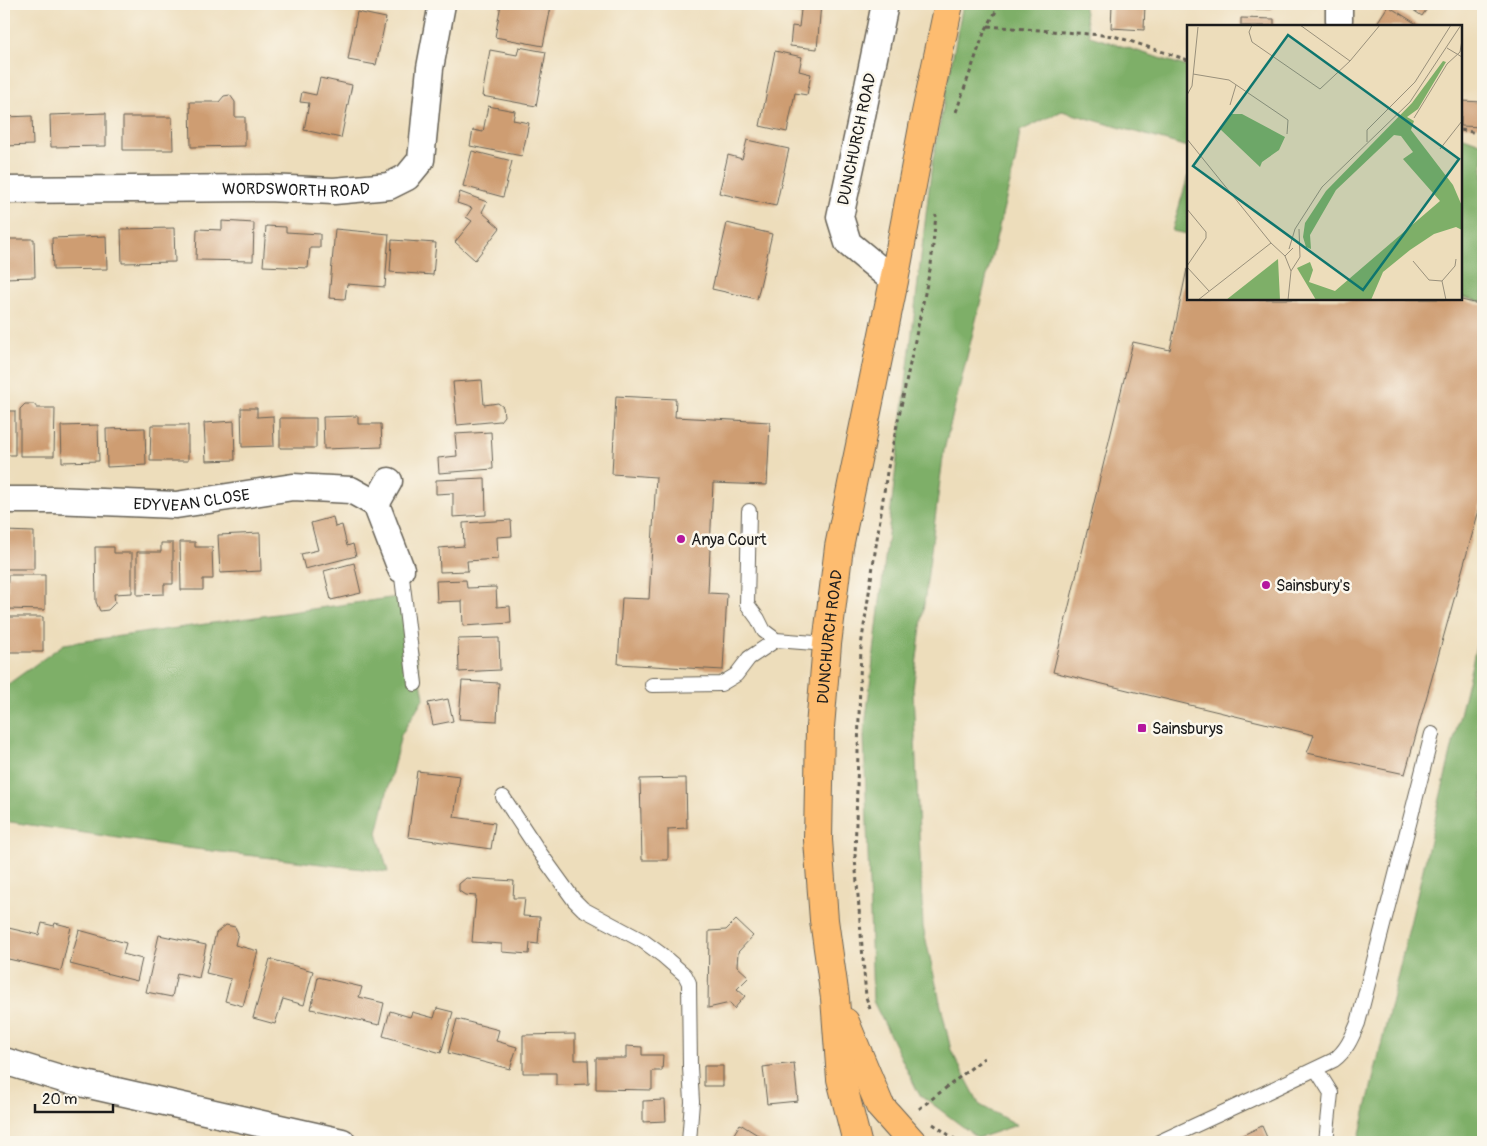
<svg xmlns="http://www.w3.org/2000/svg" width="1487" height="1146" font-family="Pangolin,sans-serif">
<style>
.forest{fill:#7eaf68;stroke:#4d6642}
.building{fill:#ce9d72}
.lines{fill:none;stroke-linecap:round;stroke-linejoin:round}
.service-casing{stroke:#656054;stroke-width:16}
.minor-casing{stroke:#656054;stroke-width:29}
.trunk-casing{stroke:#656054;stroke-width:30}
.path{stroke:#656054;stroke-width:3;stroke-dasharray:4 4;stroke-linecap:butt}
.service{stroke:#fff;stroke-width:14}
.minor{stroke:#fff;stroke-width:26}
.trunk{stroke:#fdbc70;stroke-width:28}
.poi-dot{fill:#b5179e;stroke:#fbf7ec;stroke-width:2}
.labels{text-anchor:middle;stroke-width:5;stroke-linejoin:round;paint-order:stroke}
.street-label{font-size:16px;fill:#1c1c1c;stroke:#fbf7ec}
.poi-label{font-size:16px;fill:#1c1c1c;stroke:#fbf7ec;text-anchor:start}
.inset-road{fill:none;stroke:#99907b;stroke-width:1}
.view{fill:#0f766e;fill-opacity:0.15;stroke:#0f766e;stroke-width:2.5}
.inset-edge{fill:none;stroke:#1c1c1c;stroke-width:2.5}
</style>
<rect width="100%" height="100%" fill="#fbf7ec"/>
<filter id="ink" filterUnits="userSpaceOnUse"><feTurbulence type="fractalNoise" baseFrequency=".02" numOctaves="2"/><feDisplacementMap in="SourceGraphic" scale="10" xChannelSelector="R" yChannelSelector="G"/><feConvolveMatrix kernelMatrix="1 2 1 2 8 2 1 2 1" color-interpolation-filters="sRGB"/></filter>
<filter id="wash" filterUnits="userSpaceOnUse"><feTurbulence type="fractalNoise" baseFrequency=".0096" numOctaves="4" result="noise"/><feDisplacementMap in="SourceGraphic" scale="20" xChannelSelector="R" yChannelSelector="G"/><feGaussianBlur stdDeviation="1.12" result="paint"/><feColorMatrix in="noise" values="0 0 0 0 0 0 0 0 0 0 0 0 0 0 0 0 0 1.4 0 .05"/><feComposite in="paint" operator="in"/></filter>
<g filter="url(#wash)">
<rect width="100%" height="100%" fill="#edddbb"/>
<!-- forest -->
<path class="forest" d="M963,4H1083L1090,36L1188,67V147L1062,111L1020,131L1016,158L944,450L913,689L923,927L951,1050L980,1105L1017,1125L978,1138L919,1094L873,1001L864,736L932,164Z
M1461,136L1483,144V302L1461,297Z
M1188,176V234L1172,231Z
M404,596L424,697L401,735L377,833L388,872L179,847L4,821V687L64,644Z
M1483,618V1142H1358Z"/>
<g id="blocks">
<!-- building -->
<path class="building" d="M501,4H534L551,7L543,46L495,37Z
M769,4H821L817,49L790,46L792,26L799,27L801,10L768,7Z
M1112,4H1145L1144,30L1111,28Z
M1239,4H1272V9H1239Z
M1404,4H1430L1422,16Z
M1388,6L1420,26H1375Z
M357,12L386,18L376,65L348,60Z
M1241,18L1274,19V26H1241Z
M519,47L546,52L536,106L482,96L490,50L517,55Z
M775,51L802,57L799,71L811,74L807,95L795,93L787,132L760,126Z
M320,78L352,85L341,138L304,130L309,103L300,102L302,92L316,95Z
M230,95L235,102V117H245V146L191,147L190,102H219L224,96Z
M1461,101L1483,102V127L1461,126Z
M488,106L515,111L513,120L529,123L522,156L470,146L473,130L483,132Z
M106,113V146L51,147L50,115Z
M32,116L33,145L4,146V117Z
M123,117H172L173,150H123Z
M747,140L789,149L776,206L719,193L728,155L742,159Z
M472,151L512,161L503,197L463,186Z
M460,192L487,202L482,212L500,228L475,260L455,242L472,221L466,217L472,208L457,203Z
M222,221L254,223L253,261L196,260L197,229L222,230Z
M727,223L772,234L757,299L712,289Z
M266,226L286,227V232L320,234V248H310L308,268L263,266Z
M174,228L175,262L122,263L121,229Z
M335,229L389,234L385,287L347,284L345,299L329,298Z
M106,236L107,269L53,270L52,238Z
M4,239H34L35,277L4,278Z
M392,240L436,243L433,275L390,272Z
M1187,269L1188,299H1457L1483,305V496L1405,774L1307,753L1314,735L1053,672L1133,342L1170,350Z
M482,380L484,405L498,403L503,407L504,416L500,421L457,425L453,382Z
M616,396L676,399L675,417L770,422L767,485L713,483L708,593L727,594L723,670L618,664L622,598L649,599L656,477L612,474Z
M25,404H34L37,408H55L54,456H20V409Z
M241,408H257V417L273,416L274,446L242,447Z
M4,411H15V455H4Z
M358,416V424H381L382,447L324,449L323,417Z
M280,418H316V448H280Z
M234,421L235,460L206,461L204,423Z
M98,425L99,461L62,462L61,426Z
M151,425H188V461H150Z
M145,428L146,465L107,467L106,429Z
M491,432L493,469L439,473L438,458L457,456L455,434Z
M485,478L486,515L453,517V493L436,494V480Z
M333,517L335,527L342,525L347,546L353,544L356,556L305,569L301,554L318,550L311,523Z
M511,520L512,536L497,537L498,559L467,561L468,571L440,572L439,548L464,546L463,523Z
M4,531L34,532V569H4Z
M260,533L261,571L220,573L218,535Z
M180,542H195V547H212L213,579H203V590H181Z
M161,543H173V584H164V594L137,595V552H161Z
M95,547H114V553H132V593L114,594L115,603L108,610L100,611L96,602Z
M354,563L361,593L331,600L324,571Z
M8,575H45V610L7,609Z
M466,580L467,588L496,587L497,607L510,606L511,623L463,626L462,601L437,602L436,581Z
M6,617H43V652H6Z
M499,638L500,670L459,672L458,639Z
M462,681L499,683L497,721L459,719Z
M448,699L453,721L433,725L428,703Z
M417,771L460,776L454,817L495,823L491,849L408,837Z
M686,778L687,828L668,829V860H642L640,779Z
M466,878L514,881L513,898H525L523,916L540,917L538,944L530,943L529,954L502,952V944L472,942L476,896L465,895L459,891V884Z
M736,920L753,936L738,952L737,966L749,977L737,989L745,996L734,1009L730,1003L708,1008L709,931L726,930Z
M42,923L54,926L55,923L71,927L61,971L4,958V927L39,935Z
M226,925L235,927L238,933L235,945L258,951L243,1006L225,1001L231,979L206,973L216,933Z
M79,930L126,943L123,954L142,959L137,981L70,964Z
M159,935L206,945L199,978L177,973L172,997L146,992Z
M270,959L313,971L304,1005L283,999L275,1024L253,1018Z
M318,977L362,987L359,997L384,1003L379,1025L311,1009Z
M437,1008L453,1012L441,1053L383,1036L390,1011L410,1017L412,1012L434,1018Z
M457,1019L499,1030L496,1041L517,1047L510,1069L448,1053Z
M575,1034V1060H588L589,1084L556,1085V1073H523V1035Z
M626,1046L642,1047V1055H663L662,1071H652V1090L596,1089V1058H626Z
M794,1063L798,1101L767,1104L763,1067Z
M704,1066H723V1086H704Z
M665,1100L666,1121L643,1122V1101Z
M740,1124L769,1142H729Z
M1262,1126L1269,1142H1228Z"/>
</g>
</g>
<g filter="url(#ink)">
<use href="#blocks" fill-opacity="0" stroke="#656054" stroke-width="1"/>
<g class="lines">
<!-- service casing -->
<g class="service-casing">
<path id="service" d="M749,511L747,604L758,619L764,631L776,640L827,644
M401,569L415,684
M652,685L721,684L736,675L749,658L776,640
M503,797L540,853L574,900L583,909L643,941L662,955L685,975L689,983L690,1067L692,1102L689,1142
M1316,1069L1331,1093L1326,1142
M1159,1142L1250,1100L1334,1060C1347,1050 1352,1037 1358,1023L1432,734"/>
</g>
<!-- minor casing -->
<g class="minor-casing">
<g id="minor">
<path d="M885,4L860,125L840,217L848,243L894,281"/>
<path d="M1339,20V4"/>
<path id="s1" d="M4,190L267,188L334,191L389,186L407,177L421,160L430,68L442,4"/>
<path id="s2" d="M4,500H53L176,505L293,487L351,490L376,504L401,569"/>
<path d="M376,504L389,481"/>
<path d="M4,1061L63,1079L342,1142"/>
</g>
</g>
<!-- trunk casing -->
<g class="trunk-casing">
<g id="trunk">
<path d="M845,1022L880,1106L912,1142"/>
<path id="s3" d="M857,1142L841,1079L835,998L824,920L818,840L820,727L827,644L839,547L894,281L923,127L949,4"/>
</g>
</g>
<!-- path -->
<path class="path" d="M988,26L1114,36L1188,60
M956,112L984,33L1000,4
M1461,130L1483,134
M870,1009L866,997L855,858L861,646L887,472L931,265L936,215
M919,1109L984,1058
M933,1124L959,1142"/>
<!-- service -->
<use href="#service" class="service"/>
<!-- minor -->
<use href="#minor" class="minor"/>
<!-- trunk -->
<use href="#trunk" class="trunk"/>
</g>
</g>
<!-- markers -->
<g class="poi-dot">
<circle cx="681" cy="539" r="5"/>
<circle cx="1266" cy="585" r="5"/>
<rect x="1137" y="723" width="10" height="10" rx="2.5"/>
</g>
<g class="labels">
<!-- street labels -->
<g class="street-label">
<text transform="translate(856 139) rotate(-78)" y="6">DUNCHURCH ROAD</text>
<text dy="6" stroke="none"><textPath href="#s1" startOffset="292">WORDSWORTH ROAD</textPath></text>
<text dy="6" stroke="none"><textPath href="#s2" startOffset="188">EDYVEAN CLOSE</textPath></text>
<text dy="6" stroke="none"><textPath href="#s3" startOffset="509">DUNCHURCH ROAD</textPath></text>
</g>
<!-- poi labels -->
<g class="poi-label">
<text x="691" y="545">Anya Court</text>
<text x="1276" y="591">Sainsbury's</text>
<text x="1152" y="734">Sainsburys</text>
</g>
</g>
<!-- overview -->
<g transform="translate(1187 25)">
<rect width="275" height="275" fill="#edddbb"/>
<path d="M256,36L259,37L231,84L220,92L227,96L224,105L266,160L275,181V205L269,202L247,209L223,225L196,247L184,275H129L110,243L123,237L126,245L122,257L148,266L253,176L216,134L226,127L214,111L207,110L149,165L123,210L124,224L119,222L116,212L118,198L139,166L225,78ZM43,89H55L98,112L92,125L75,137L73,142L33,104ZM91,234L93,275H39Z" fill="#7eaf68"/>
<path class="inset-road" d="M65,0L62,7L65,17L133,64L163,36L193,0M113,0L163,36M260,23L275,32M6,49L42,55L101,95L100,109M0,70L5,61L11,2M43,80L49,60M227,93L260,39L273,27L275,15M0,114L84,218L98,231M180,117V105L228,57L264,0M253,124L275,96M0,184L19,207V213L0,241M102,224L108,204L135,162L223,77L274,0M226,236L242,255L255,256L259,275M0,242L22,266M104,246L98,231L106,223M255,256L268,241L269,234M11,275L84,218M101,275L104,246L113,232L112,204"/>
<path class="view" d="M101,10L272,134L176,265L6,141Z"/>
<rect width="275" height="275" class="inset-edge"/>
</g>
<!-- margin -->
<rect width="1487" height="1146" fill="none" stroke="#fbf7ec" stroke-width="20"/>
<!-- scale -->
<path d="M35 1104v8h78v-8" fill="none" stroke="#1c1c1c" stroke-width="2.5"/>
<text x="42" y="1104" font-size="15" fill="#1c1c1c" stroke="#fbf7ec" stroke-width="4" paint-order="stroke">20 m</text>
</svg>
